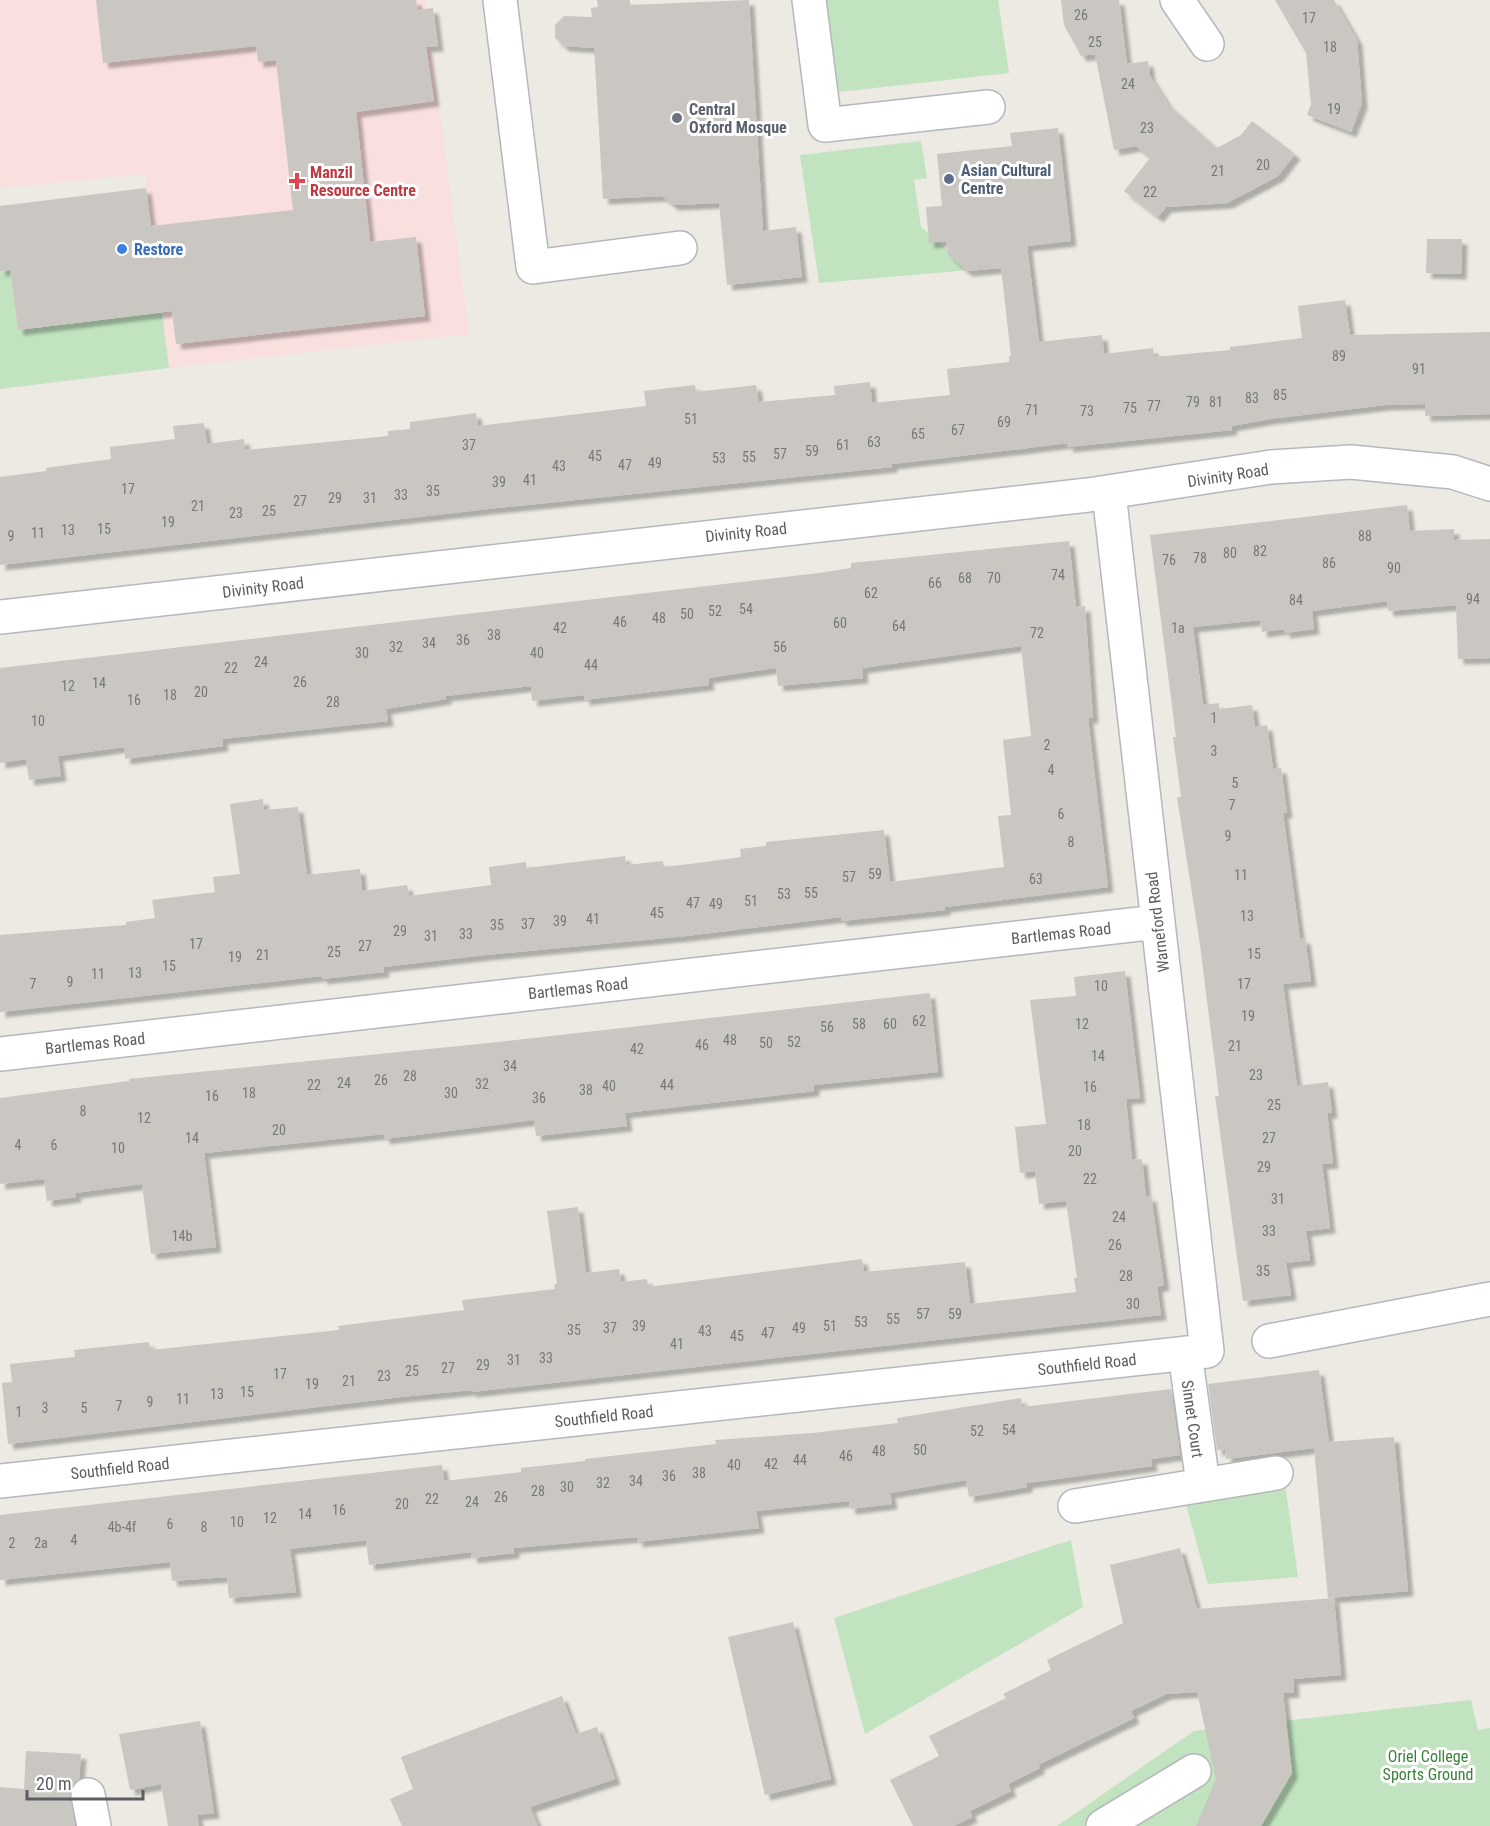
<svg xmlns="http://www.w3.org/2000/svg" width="1490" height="1826" font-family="'Roboto Condensed',sans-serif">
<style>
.medical{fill:#f9dfde}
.green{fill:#c1e3bf}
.building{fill:#cac6c1;filter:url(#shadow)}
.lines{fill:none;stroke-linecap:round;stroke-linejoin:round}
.minor-casing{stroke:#b4b8bc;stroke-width:36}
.minor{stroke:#fff;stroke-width:33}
.worship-dot{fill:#6b7280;stroke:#fff;stroke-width:2}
.service-dot{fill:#5c6f8a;stroke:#fff;stroke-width:2}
.health-dot{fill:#e0444e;stroke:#fff;stroke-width:2}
.shop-dot{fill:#3f7fe0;stroke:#fff;stroke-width:2}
.labels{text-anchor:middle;stroke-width:6;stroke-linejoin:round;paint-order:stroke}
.number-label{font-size:14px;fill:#76787a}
.worship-label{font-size:16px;font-weight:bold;fill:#5b616d;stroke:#fff;text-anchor:start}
.service-label{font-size:16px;font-weight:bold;fill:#4e5e75;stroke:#fff;text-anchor:start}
.health-label{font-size:16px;font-weight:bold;fill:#be3a42;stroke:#fff;text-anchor:start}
.shop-label{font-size:16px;font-weight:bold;fill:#366cbe;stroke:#fff;text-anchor:start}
.street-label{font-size:16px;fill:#5a5e62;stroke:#fff}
.park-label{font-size:16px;fill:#398339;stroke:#fff}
</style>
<defs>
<filter id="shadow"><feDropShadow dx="5.5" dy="5.5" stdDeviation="1.5" flood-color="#0004"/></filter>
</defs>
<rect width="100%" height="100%" fill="#eceae2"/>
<!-- medical -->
<path class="medical" d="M0,0H425L469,334L169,368L145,174L0,188Z"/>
<!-- green -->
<path class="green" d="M809,0H998L1009,73L821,94Z
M921,141L927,178L914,180L921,227L970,270L819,283L800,155Z
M10,270L18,330L162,313L169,368L0,389V271Z
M1285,1483L1298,1577L1208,1584L1185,1501Z
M1071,1540L1083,1607L865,1734L834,1618Z
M1471,1700L1478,1730L1490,1728V1826H1057L1194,1731Z"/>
<!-- building -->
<path class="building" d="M96,0H416L418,10L433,8L438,46L426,47L434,101L356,112L370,242L416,237L425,316L176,344L172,311L18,330L10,270L0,271V206L146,188L151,226L293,210L276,60L258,62L256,46L103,63Z
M597,0H630V5L749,0L763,231L796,227L802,277L727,285L719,203L673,205L662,196L603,199L594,48L564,46L555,38V25L564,16L592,17L591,8L598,7Z
M1061,0H1119L1127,64L1148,61L1150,76L1168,104L1217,148L1241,135L1252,121L1295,154L1278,176L1227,203L1166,207L1158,217L1124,191L1150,158L1136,146L1114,150L1095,54L1081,56L1064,25Z
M1275,0H1334L1357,40L1362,103L1351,132L1307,115L1311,104L1306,53Z
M1058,128L1071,241L1027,246L1039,342L1102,335L1104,354L1153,348L1154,357L1230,350V347L1302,338L1298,306L1345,300L1350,335L1490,332V414L1425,416V404L1385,405L1270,419L1231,426L1232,430L1068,447L1067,443L1020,449L892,464V467L488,509L0,565V477L46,471V468L111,459L110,447L175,439L173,426L204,423L207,444L244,439L245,450L388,436V431L410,429V422L476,413L478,426L646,406L644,391L695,385L696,392L756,385L759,402L835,395L834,386L870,382L872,403L950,395L947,369L1009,362V356H1011L1001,268L967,271L948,255L946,241L929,243L926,207L942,206L937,154L1012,146L1010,133Z
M1427,239H1462L1461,274L1426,273Z
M1407,505L1410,531L1454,529V540L1490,539V658L1458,659L1456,605L1388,611L1387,601L1312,611L1314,629L1285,633L1284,629L1262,632L1260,620L1193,627L1203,705L1219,703V709L1252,705L1255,727L1267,725L1273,769L1281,768L1287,813H1283L1300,939L1305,938L1311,981L1283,984L1297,1086L1328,1082L1332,1113H1327L1333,1163L1322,1164L1330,1228L1306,1231L1310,1260L1286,1263L1291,1295L1243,1301L1215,1096H1219L1200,945L1177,797H1181L1173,737H1176L1150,535Z
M1069,541L1076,607L1085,606L1093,718H1088L1108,887L945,907V910L841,921V917L686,936L485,955L383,967L384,972L322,979V976L0,1012V935L126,925V922L155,918L152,900L215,892L213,877L240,874L230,804L263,799L264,810L298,807L307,875L360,869L362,891L407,885L409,896L491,885L489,867L526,862V868L625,856L626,865L663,861L664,867L698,863L741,857L740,849L766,846V842L884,830L890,882L1004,867L998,816L1011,815L1003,740L1031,736L1021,646L862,668L863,678L778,686L776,668L708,678L709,685L584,700V695L532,701L531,686L446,696V699L386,709L388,721L222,739L223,746L125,759L124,747L58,756L61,776L29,780L26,759L0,763V668L819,573L851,568V563Z
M1125,971L1140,1098L1126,1099L1132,1160L1142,1159L1146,1197L1151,1196L1164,1285L1157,1287L1161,1315L471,1392V1390L401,1397L8,1444L2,1383L12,1382L10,1364L75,1357L74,1350L149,1342L150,1350L339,1330L338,1326L464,1310L462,1300L555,1289L554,1284H557L547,1211L578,1207L586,1273L619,1269L621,1282L647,1279L648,1287L862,1259L864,1272L965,1262L970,1304L1076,1292L1074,1278H1077L1066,1201L1039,1204L1035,1171L1020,1173L1015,1127L1046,1124L1030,1000L1076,996L1074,977Z
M930,993L938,1072L814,1085V1091L625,1113L627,1126L536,1136L534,1120L384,1139V1134L204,1153L216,1247L151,1254L142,1184L75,1193L76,1197L47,1201L44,1179L0,1184V1098L129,1081V1079L489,1043Z
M1319,1370L1329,1442L1394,1437L1408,1591L1328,1598L1314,1448L1226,1459L1225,1449L1217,1450L1208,1384Z
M1171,1389L1180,1455L1151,1459L1152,1466L1027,1483V1487L969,1497L966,1480L890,1493L892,1504L850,1509L849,1501L756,1511L759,1528L637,1542V1537L514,1548V1553L472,1558L471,1552L369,1565L366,1540L290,1549L296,1592L229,1598L227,1577L172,1581L170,1562L0,1580V1515L442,1465L444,1481L521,1472V1468L585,1461V1459L716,1444L715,1440L813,1433L898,1423L897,1418L1021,1398L1022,1407Z
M1180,1548L1197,1609L1334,1598L1341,1675L1293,1679L1294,1692L1283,1693L1292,1773L1261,1826H1196L1216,1779L1197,1692L1166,1694L1131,1711L1134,1718L1038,1765L1040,1768L1008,1784L1011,1791L970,1811L972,1817L953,1826H913L890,1780L939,1756L929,1736L1006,1698L1003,1694L1051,1670L1047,1660L1123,1623L1110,1565Z
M793,1622L831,1779L765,1795L728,1637Z
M562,1696L576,1734L597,1727L615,1779L530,1807L538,1826H402L390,1799L413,1789L401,1757Z
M200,1721L214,1813L197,1815L199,1826H168L161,1784L130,1790L119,1734Z
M26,1751L81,1754L79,1779L70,1789L75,1826H0V1787L24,1789Z"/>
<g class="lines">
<!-- minor casing -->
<g class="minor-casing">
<path id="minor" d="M500,0L533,267L680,248
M809,0L825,125L988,107
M1177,0L1207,44
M0,617L1088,495L1271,467L1351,462L1453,472L1490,484
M0,1054L1157,922
M1269,1341L1490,1299
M1185,1353L1203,1484
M0,1481L1207,1351L1109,493
M1075,1506L1276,1473
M88,1795L94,1826
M1103,1826L1194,1771"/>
</g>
<!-- minor -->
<use href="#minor" class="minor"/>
</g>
<!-- markers -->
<circle class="worship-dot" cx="677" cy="118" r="6"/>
<circle class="service-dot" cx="949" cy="179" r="6"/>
<path class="health-dot" d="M294 172h6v6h6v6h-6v6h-6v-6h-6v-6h6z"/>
<circle class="shop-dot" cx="122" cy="249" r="6"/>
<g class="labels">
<!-- number labels -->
<g class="number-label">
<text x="1081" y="20">26</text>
<text x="1309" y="23">17</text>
<text x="1095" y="47">25</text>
<text x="1330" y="52">18</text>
<text x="1128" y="89">24</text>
<text x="1334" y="114">19</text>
<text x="1147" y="133">23</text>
<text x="1263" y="170">20</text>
<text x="1218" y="176">21</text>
<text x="1150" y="197">22</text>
<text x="1339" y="361">89</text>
<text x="1419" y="374">91</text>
<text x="1280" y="400">85</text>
<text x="1252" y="403">83</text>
<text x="1193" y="407">79</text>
<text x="1216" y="407">81</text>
<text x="1154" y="411">77</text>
<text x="1130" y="413">75</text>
<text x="1032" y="415">71</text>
<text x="1087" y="416">73</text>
<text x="691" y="424">51</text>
<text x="1004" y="427">69</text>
<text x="958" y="435">67</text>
<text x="918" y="439">65</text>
<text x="874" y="447">63</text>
<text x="469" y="450">37</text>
<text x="843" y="450">61</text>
<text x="812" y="456">59</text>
<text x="780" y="459">57</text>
<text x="595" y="461">45</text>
<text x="749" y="462">55</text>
<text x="719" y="463">53</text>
<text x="655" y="468">49</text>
<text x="625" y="470">47</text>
<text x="559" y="471">43</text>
<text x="530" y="485">41</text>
<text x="499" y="487">39</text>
<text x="128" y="494">17</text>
<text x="433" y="496">35</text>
<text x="401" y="500">33</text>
<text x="335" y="503">29</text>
<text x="370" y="503">31</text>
<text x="300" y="506">27</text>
<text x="198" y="511">21</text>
<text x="269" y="516">25</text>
<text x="236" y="518">23</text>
<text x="168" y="527">19</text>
<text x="104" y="534">15</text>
<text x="68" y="535">13</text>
<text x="38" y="538">11</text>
<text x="11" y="541">9</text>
<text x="1365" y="541">88</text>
<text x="1260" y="556">82</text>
<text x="1230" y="558">80</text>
<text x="1200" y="563">78</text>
<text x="1169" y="565">76</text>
<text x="1329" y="568">86</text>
<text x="1394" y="573">90</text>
<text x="1058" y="580">74</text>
<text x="965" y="583">68</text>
<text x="994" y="583">70</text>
<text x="935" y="588">66</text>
<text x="871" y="598">62</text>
<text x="1473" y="604">94</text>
<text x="1296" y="605">84</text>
<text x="746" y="614">54</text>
<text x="715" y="616">52</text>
<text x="687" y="619">50</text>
<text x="659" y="623">48</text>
<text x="620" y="627">46</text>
<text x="840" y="628">60</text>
<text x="899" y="631">64</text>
<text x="560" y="633">42</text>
<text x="1178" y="633">1a</text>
<text x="1037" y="638">72</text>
<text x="494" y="640">38</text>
<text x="463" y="645">36</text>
<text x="429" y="648">34</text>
<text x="396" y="652">32</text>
<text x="780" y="652">56</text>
<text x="362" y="658">30</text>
<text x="537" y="658">40</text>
<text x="261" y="667">24</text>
<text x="591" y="670">44</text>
<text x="231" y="673">22</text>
<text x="300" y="687">26</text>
<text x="99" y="688">14</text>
<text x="68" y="691">12</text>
<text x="201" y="697">20</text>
<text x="170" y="700">18</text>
<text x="134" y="705">16</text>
<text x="333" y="707">28</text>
<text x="1214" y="723">1</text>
<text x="38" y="726">10</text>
<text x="1047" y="750">2</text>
<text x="1214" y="756">3</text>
<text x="1051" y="775">4</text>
<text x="1235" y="788">5</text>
<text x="1232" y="810">7</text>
<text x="1061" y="819">6</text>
<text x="1228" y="841">9</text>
<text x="1071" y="847">8</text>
<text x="875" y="879">59</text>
<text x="1241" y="880">11</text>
<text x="849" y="882">57</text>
<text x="1036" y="884">63</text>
<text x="811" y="898">55</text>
<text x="784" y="899">53</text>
<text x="751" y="906">51</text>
<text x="693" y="908">47</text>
<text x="716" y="909">49</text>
<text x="657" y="918">45</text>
<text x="1247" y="921">13</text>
<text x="593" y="924">41</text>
<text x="560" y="926">39</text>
<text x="528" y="929">37</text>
<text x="497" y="930">35</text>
<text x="400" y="936">29</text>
<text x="466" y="939">33</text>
<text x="431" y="941">31</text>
<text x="196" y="949">17</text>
<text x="365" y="951">27</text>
<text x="334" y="957">25</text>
<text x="1254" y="959">15</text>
<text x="263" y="960">21</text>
<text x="235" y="962">19</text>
<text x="169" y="971">15</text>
<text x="135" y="978">13</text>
<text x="98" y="979">11</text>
<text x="70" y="987">9</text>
<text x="33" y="989">7</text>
<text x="1244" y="989">17</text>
<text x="1101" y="991">10</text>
<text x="1248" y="1021">19</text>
<text x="919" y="1026">62</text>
<text x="859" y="1029">58</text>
<text x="890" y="1029">60</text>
<text x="1082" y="1029">12</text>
<text x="827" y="1032">56</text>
<text x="730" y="1045">48</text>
<text x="794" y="1047">52</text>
<text x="766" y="1048">50</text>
<text x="702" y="1050">46</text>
<text x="1235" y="1051">21</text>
<text x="637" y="1054">42</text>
<text x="1098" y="1061">14</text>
<text x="510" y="1071">34</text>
<text x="1256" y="1080">23</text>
<text x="410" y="1081">28</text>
<text x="381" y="1085">26</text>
<text x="344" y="1088">24</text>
<text x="482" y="1089">32</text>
<text x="314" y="1090">22</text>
<text x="667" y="1090">44</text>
<text x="609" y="1091">40</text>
<text x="1090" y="1092">16</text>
<text x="586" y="1095">38</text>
<text x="249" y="1098">18</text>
<text x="451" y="1098">30</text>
<text x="212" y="1101">16</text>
<text x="539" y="1103">36</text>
<text x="1274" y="1110">25</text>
<text x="83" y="1116">8</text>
<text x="144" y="1123">12</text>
<text x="1084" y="1130">18</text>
<text x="279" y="1135">20</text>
<text x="192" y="1143">14</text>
<text x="1269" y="1143">27</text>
<text x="18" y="1150">4</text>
<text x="54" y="1150">6</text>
<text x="118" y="1153">10</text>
<text x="1075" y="1156">20</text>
<text x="1264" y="1172">29</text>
<text x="1090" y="1184">22</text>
<text x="1278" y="1204">31</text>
<text x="1119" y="1222">24</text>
<text x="1269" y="1236">33</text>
<text x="182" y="1241">14b</text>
<text x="1115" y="1250">26</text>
<text x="1263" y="1276">35</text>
<text x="1126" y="1281">28</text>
<text x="1133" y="1309">30</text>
<text x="923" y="1319">57</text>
<text x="955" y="1319">59</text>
<text x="893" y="1324">55</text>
<text x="861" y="1327">53</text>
<text x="639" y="1331">39</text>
<text x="830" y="1331">51</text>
<text x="610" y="1333">37</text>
<text x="799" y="1333">49</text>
<text x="574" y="1335">35</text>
<text x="705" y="1336">43</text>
<text x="768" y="1338">47</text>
<text x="737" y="1341">45</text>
<text x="677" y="1349">41</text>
<text x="546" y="1363">33</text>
<text x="514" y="1365">31</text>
<text x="483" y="1370">29</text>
<text x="448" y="1373">27</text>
<text x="412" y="1376">25</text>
<text x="280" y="1379">17</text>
<text x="384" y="1381">23</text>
<text x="349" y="1386">21</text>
<text x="312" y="1389">19</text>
<text x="247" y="1397">15</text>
<text x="217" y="1399">13</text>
<text x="183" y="1404">11</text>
<text x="150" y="1407">9</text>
<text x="119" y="1411">7</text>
<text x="45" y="1413">3</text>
<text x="84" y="1413">5</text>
<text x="19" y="1417">1</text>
<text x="1009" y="1435">54</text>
<text x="977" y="1436">52</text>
<text x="920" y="1455">50</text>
<text x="879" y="1456">48</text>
<text x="846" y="1461">46</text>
<text x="800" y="1465">44</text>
<text x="771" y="1469">42</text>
<text x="734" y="1470">40</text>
<text x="699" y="1478">38</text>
<text x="669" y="1481">36</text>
<text x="636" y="1486">34</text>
<text x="603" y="1488">32</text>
<text x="567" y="1492">30</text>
<text x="538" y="1496">28</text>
<text x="501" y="1502">26</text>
<text x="432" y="1504">22</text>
<text x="472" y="1507">24</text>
<text x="402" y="1509">20</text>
<text x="339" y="1515">16</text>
<text x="305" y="1519">14</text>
<text x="270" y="1523">12</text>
<text x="237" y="1527">10</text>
<text x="170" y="1529">6</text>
<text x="122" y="1532">4b-4f</text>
<text x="204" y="1532">8</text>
<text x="74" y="1545">4</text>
<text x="12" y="1548">2</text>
<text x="41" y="1548">2a</text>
</g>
<!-- worship labels -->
<g class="worship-label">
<text x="689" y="115">Central<tspan x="689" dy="18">Oxford Mosque</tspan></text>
</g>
<!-- service labels -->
<g class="service-label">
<text x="961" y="176">Asian Cultural<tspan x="961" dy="18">Centre</tspan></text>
</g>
<!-- health labels -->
<g class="health-label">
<text x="310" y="178">Manzil<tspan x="310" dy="18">Resource Centre</tspan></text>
</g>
<!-- shop labels -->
<g class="shop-label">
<text x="134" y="255">Restore</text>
</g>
<!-- street labels -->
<g class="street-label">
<text transform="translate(1228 475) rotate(-9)" y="6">Divinity Road</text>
<text transform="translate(746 532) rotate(-6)" y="6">Divinity Road</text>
<text transform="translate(263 587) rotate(-7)" y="6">Divinity Road</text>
<text transform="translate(1157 922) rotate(-97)" y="6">Warneford Road</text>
<text transform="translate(1061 933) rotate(-6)" y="6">Bartlemas Road</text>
<text transform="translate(578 988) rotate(-6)" y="6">Bartlemas Road</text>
<text transform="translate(95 1043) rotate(-6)" y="6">Bartlemas Road</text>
<text transform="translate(1087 1364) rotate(-6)" y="6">Southfield Road</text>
<text transform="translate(604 1416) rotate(-6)" y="6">Southfield Road</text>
<text transform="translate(1193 1419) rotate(82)" y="6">Sinnet Court</text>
<text transform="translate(120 1468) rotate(-6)" y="6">Southfield Road</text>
</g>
<!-- park labels -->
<g class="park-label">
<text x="1428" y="1762">Oriel College<tspan x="1428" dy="18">Sports Ground</tspan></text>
</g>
</g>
<!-- scale -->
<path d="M27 1790v9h116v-9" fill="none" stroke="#5a5e62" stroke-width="3"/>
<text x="36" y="1790" font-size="18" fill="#5a5e62" stroke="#ffffff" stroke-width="4.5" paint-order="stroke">20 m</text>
</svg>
